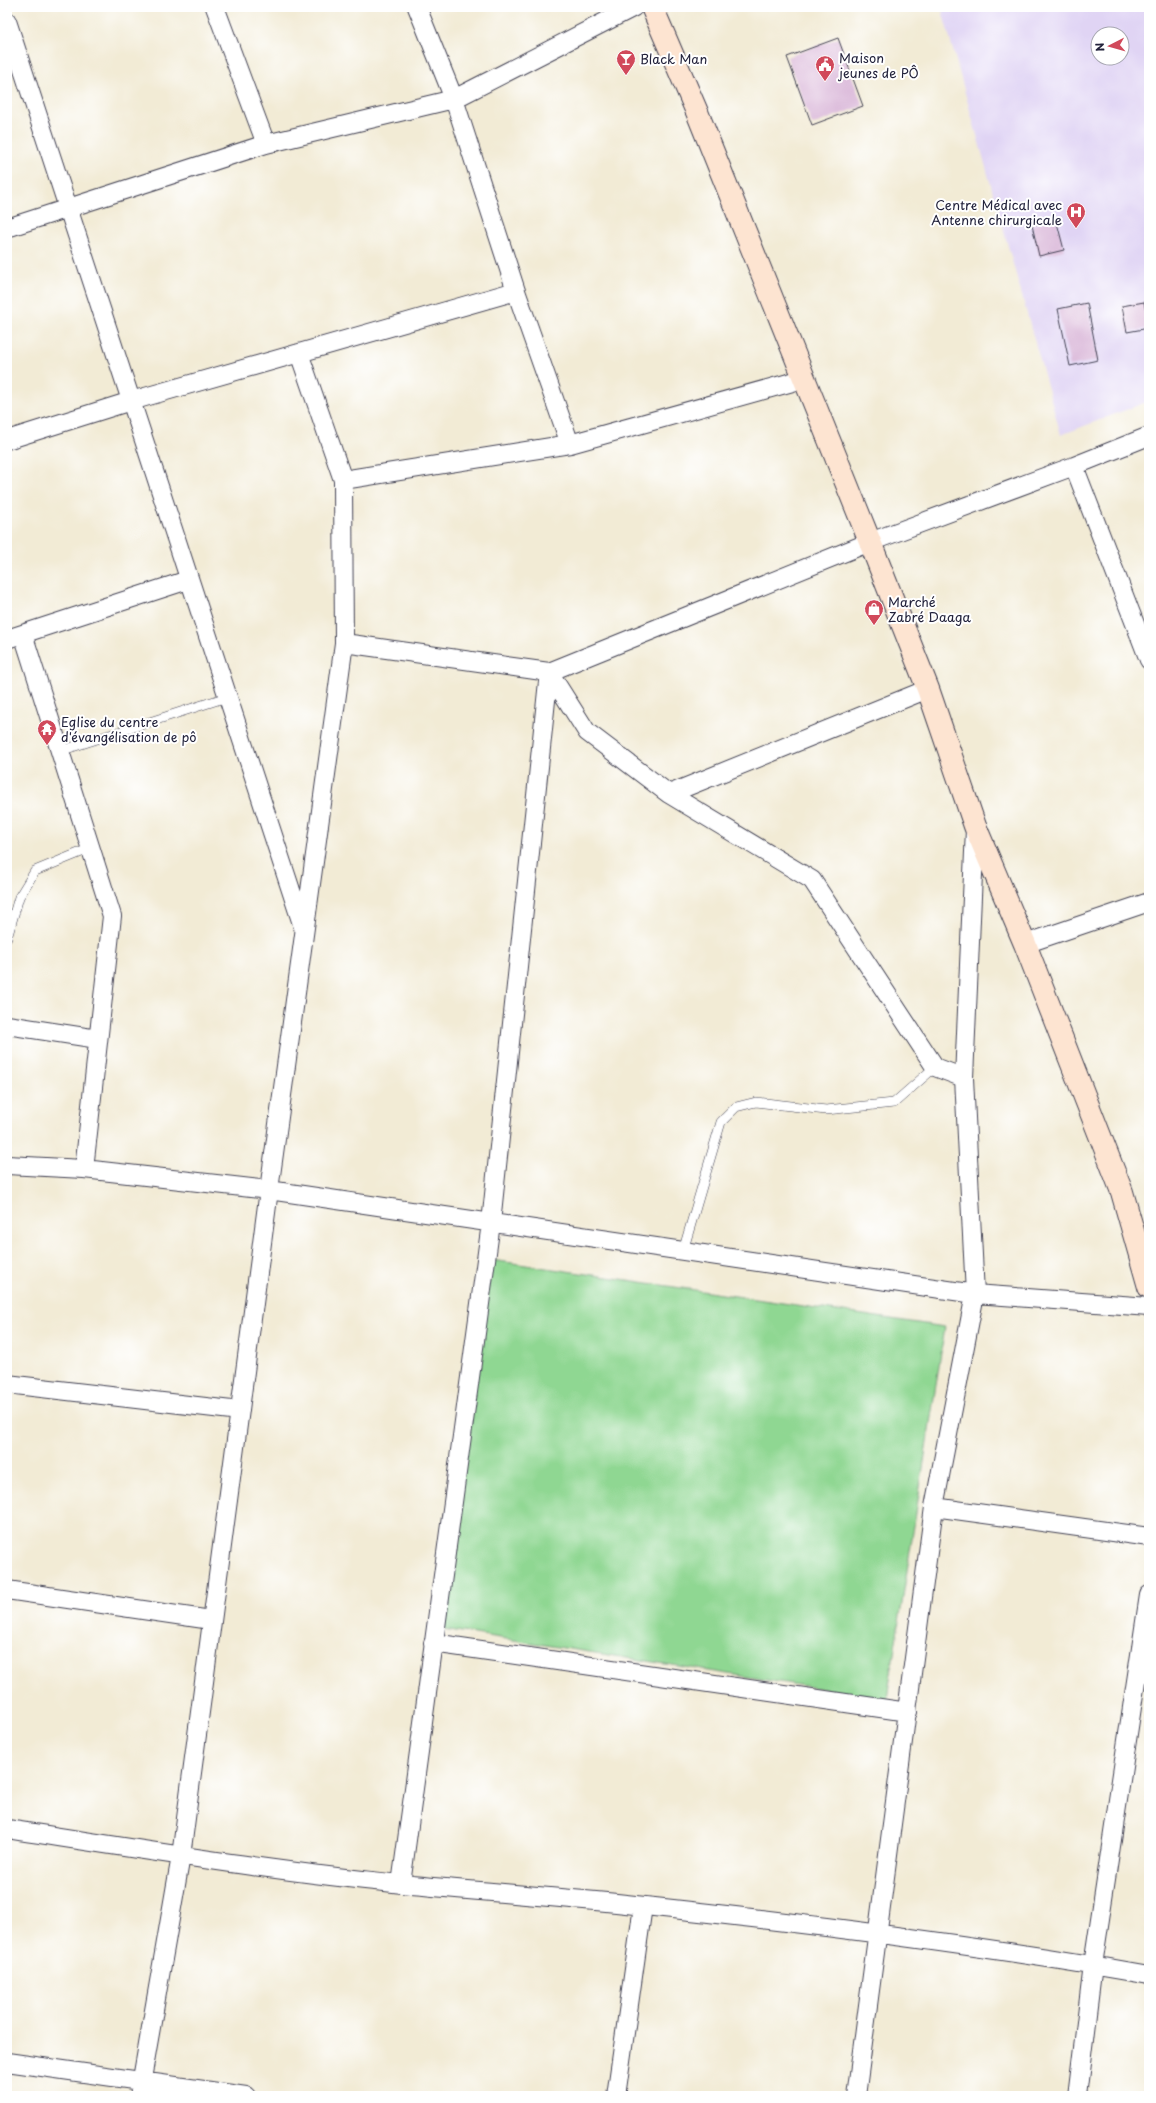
<svg xmlns="http://www.w3.org/2000/svg" width="1156" height="2103" font-family="'Playpen Sans',sans-serif">
<style>
.built{fill:#e0d4f4;fill-rule:evenodd}
.green{fill:#8fd792;stroke:#587c66}
.building{fill:#d9b6d8}
.lines{fill:none;stroke-linecap:round;stroke-linejoin:round}
.lane-casing{stroke:#414052;stroke-width:10}
.street-casing{stroke:#414052;stroke-width:20}
.secondary-casing{stroke:#414052;stroke-width:24}
.lane{stroke:#fff;stroke-width:9}
.street{stroke:#fff;stroke-width:18}
.secondary{stroke:#fde4d1;stroke-width:22}
.labels{text-anchor:middle;stroke-width:4;stroke-linejoin:round;paint-order:stroke}
.poi-label{font-size:13px;fill:#22223b;stroke:#fff;text-anchor:start}
</style>
<rect width="100%" height="100%" fill="#fff"/>
<filter id="ink" filterUnits="userSpaceOnUse"><feTurbulence type="fractalNoise" baseFrequency=".025" numOctaves="2"/><feDisplacementMap in="SourceGraphic" scale="8" xChannelSelector="R" yChannelSelector="G"/><feConvolveMatrix kernelMatrix="1 2 1 2 8 2 1 2 1" color-interpolation-filters="sRGB"/></filter>
<filter id="wash" filterUnits="userSpaceOnUse"><feTurbulence type="fractalNoise" baseFrequency=".012" numOctaves="4" result="noise"/><feDisplacementMap in="SourceGraphic" scale="16" xChannelSelector="R" yChannelSelector="G"/><feGaussianBlur stdDeviation="0.9" result="paint"/><feColorMatrix in="noise" values="0 0 0 0 0 0 0 0 0 0 0 0 0 0 0 0 0 1.4 0 .05"/><feComposite in="paint" operator="in"/></filter>
<g filter="url(#wash)">
<rect width="100%" height="100%" fill="#f2ebd5"/>
<!-- built -->
<path class="built" d="M941,7H1149V401L1061,435ZM1098,34H1122V58H1098Z"/>
<!-- green -->
<path class="green" d="M492,1260L945,1327L887,1699L437,1628Z"/>
<g id="blocks">
<!-- building -->
<path class="building" d="M838,38L863,106L812,125L787,57Z
M1056,219L1064,250L1039,256L1032,225Z
M1144,302L1149,328L1127,332L1122,306Z
M1087,303L1098,360L1070,366L1058,309Z"/>
</g>
</g>
<g filter="url(#ink)">
<use href="#blocks" fill-opacity="0" stroke="#414052" stroke-width="1"/>
<g class="lines">
<!-- lane casing -->
<g class="lane-casing">
<path id="lane" d="M60,751L227,697
M7,938L19,897L35,871L91,848
M683,1251L721,1122L736,1107L756,1102L826,1110L894,1103L935,1067"/>
</g>
<!-- street casing -->
<g class="street-casing">
<path id="street" d="M215,7L266,144
M417,7L454,99L516,291L570,444
M7,21L303,927
M7,228L266,144L454,99L634,7
M299,353L343,480
M7,440L131,401L516,291
M1074,466L1149,660
M23,634L112,916L84,1169
M7,639L188,580
M344,643L549,672L870,542L1074,466L1149,436
M549,672L587,732L669,794L812,880L935,1067L964,1078
M669,794L928,689
M1025,944L1149,902
M7,1025L98,1039
M7,1165L84,1169L269,1190L344,643L343,480L570,444L803,379
M7,1384L240,1411
M934,1507L1149,1537
M7,1590L211,1620
M433,1643L908,1712
M7,1829C139,1849 270,1871 402,1884C483,1892 564,1897 645,1906C813,1924 982,1945 1149,1975
M401,1884L491,1223L549,672
M7,2062L246,2096
M139,2096L181,1856L269,1190L975,1294L1149,1307
M616,2096L643,1906
M856,2096L934,1507L975,1294L964,1078L975,829
M1077,2096L1093,1965L1149,1595"/>
</g>
<!-- secondary casing -->
<g class="secondary-casing">
<path id="secondary" d="M652,7L697,112L870,542L928,689L975,826L1025,944L1122,1192L1149,1287"/>
</g>
<!-- lane -->
<use href="#lane" class="lane"/>
<!-- street -->
<use href="#street" class="street"/>
<!-- secondary -->
<use href="#secondary" class="secondary"/>
</g>
</g>
<!-- icons -->
<defs>
<g id="bar-pin" transform="scale(1)"><path d="M0 17L-7.5 6A9.5 9.5 0 1 1 7.5 6Z" fill="#d1495b" stroke="#fff"/><path d="M-6-5H6L.8 .8V4.5H3.5V6h-7V4.5H-.8V.8Z" fill="#fff"/></g>
<g id="civic-pin" transform="scale(1)"><path d="M0 17L-7.5 6A9.5 9.5 0 1 1 7.5 6Z" fill="#d1495b" stroke="#fff"/><path d="M-.6-6.5H3V-4.5H.6V-3L4-1V1h2V6H-6V1h2V-1L-.6-3ZM-1.2 2.5V6h2.4V2.5Z" fill="#fff"/></g>
<g id="hospital-pin" transform="scale(1)"><path d="M0 17L-7.5 6A9.5 9.5 0 1 1 7.5 6Z" fill="#d1495b" stroke="#fff"/><path d="M-5-5h3v3.5h4V-5h3V5h-3V1.5h-4V5h-3Z" fill="#fff"/></g>
<g id="shop-pin" transform="scale(1)"><path d="M0 17L-7.5 6A9.5 9.5 0 1 1 7.5 6Z" fill="#d1495b" stroke="#fff"/><path d="M-5-2.5h2.3a2.7 3.5 0 0 1 5.4 0H5L5.5 6h-11ZM-1.5-2.5h3a1.5 2.3 0 0 0-3 0Z" fill="#fff"/></g>
<g id="temple-pin" transform="scale(1)"><path d="M0 17L-7.5 6A9.5 9.5 0 1 1 7.5 6Z" fill="#d1495b" stroke="#fff"/><path d="M0-6L5-2H3V0L6.5 2.5H4V6H1.5V3h-3V6H-4V2.5H-6.5L-3 0V-2H-5Z" fill="#fff"/></g>
</defs>
<g fill-rule="evenodd">
<use href="#bar-pin" x="626" y="59"/>
<use href="#civic-pin" x="825" y="65"/>
<use href="#hospital-pin" x="1076" y="212"/>
<use href="#shop-pin" x="874" y="609"/>
<use href="#temple-pin" x="47" y="729"/>
</g>
<g class="labels">
<!-- poi labels -->
<g class="poi-label">
<text x="839" y="63">Maison<tspan x="839" dy="15">jeunes de PÔ</tspan></text>
<text x="640" y="64">Black Man</text>
<text x="1062" y="210" text-anchor="end">Centre Médical avec<tspan x="1062" dy="15">Antenne chirurgicale</tspan></text>
<text x="888" y="607">Marché<tspan x="888" dy="15">Zabré Daaga</tspan></text>
<text x="61" y="727">Eglise du centre<tspan x="61" dy="15">d'évangélisation de pô</tspan></text>
</g>
</g>
<!-- margin -->
<rect width="1156" height="2103" fill="none" stroke="#fff" stroke-width="24"/>
<!-- north arrow -->
<g transform="translate(1110 46) rotate(264)"><circle r="19" fill="#ffffff" stroke="#a7a7b1"/>
<path d="M0-3L7 15L0 10L-7 15Z" fill="#d1495b"/>
<text y="-6" font-size="11" font-weight="bold" text-anchor="middle" fill="#22223b">N</text>
</g>
</svg>
